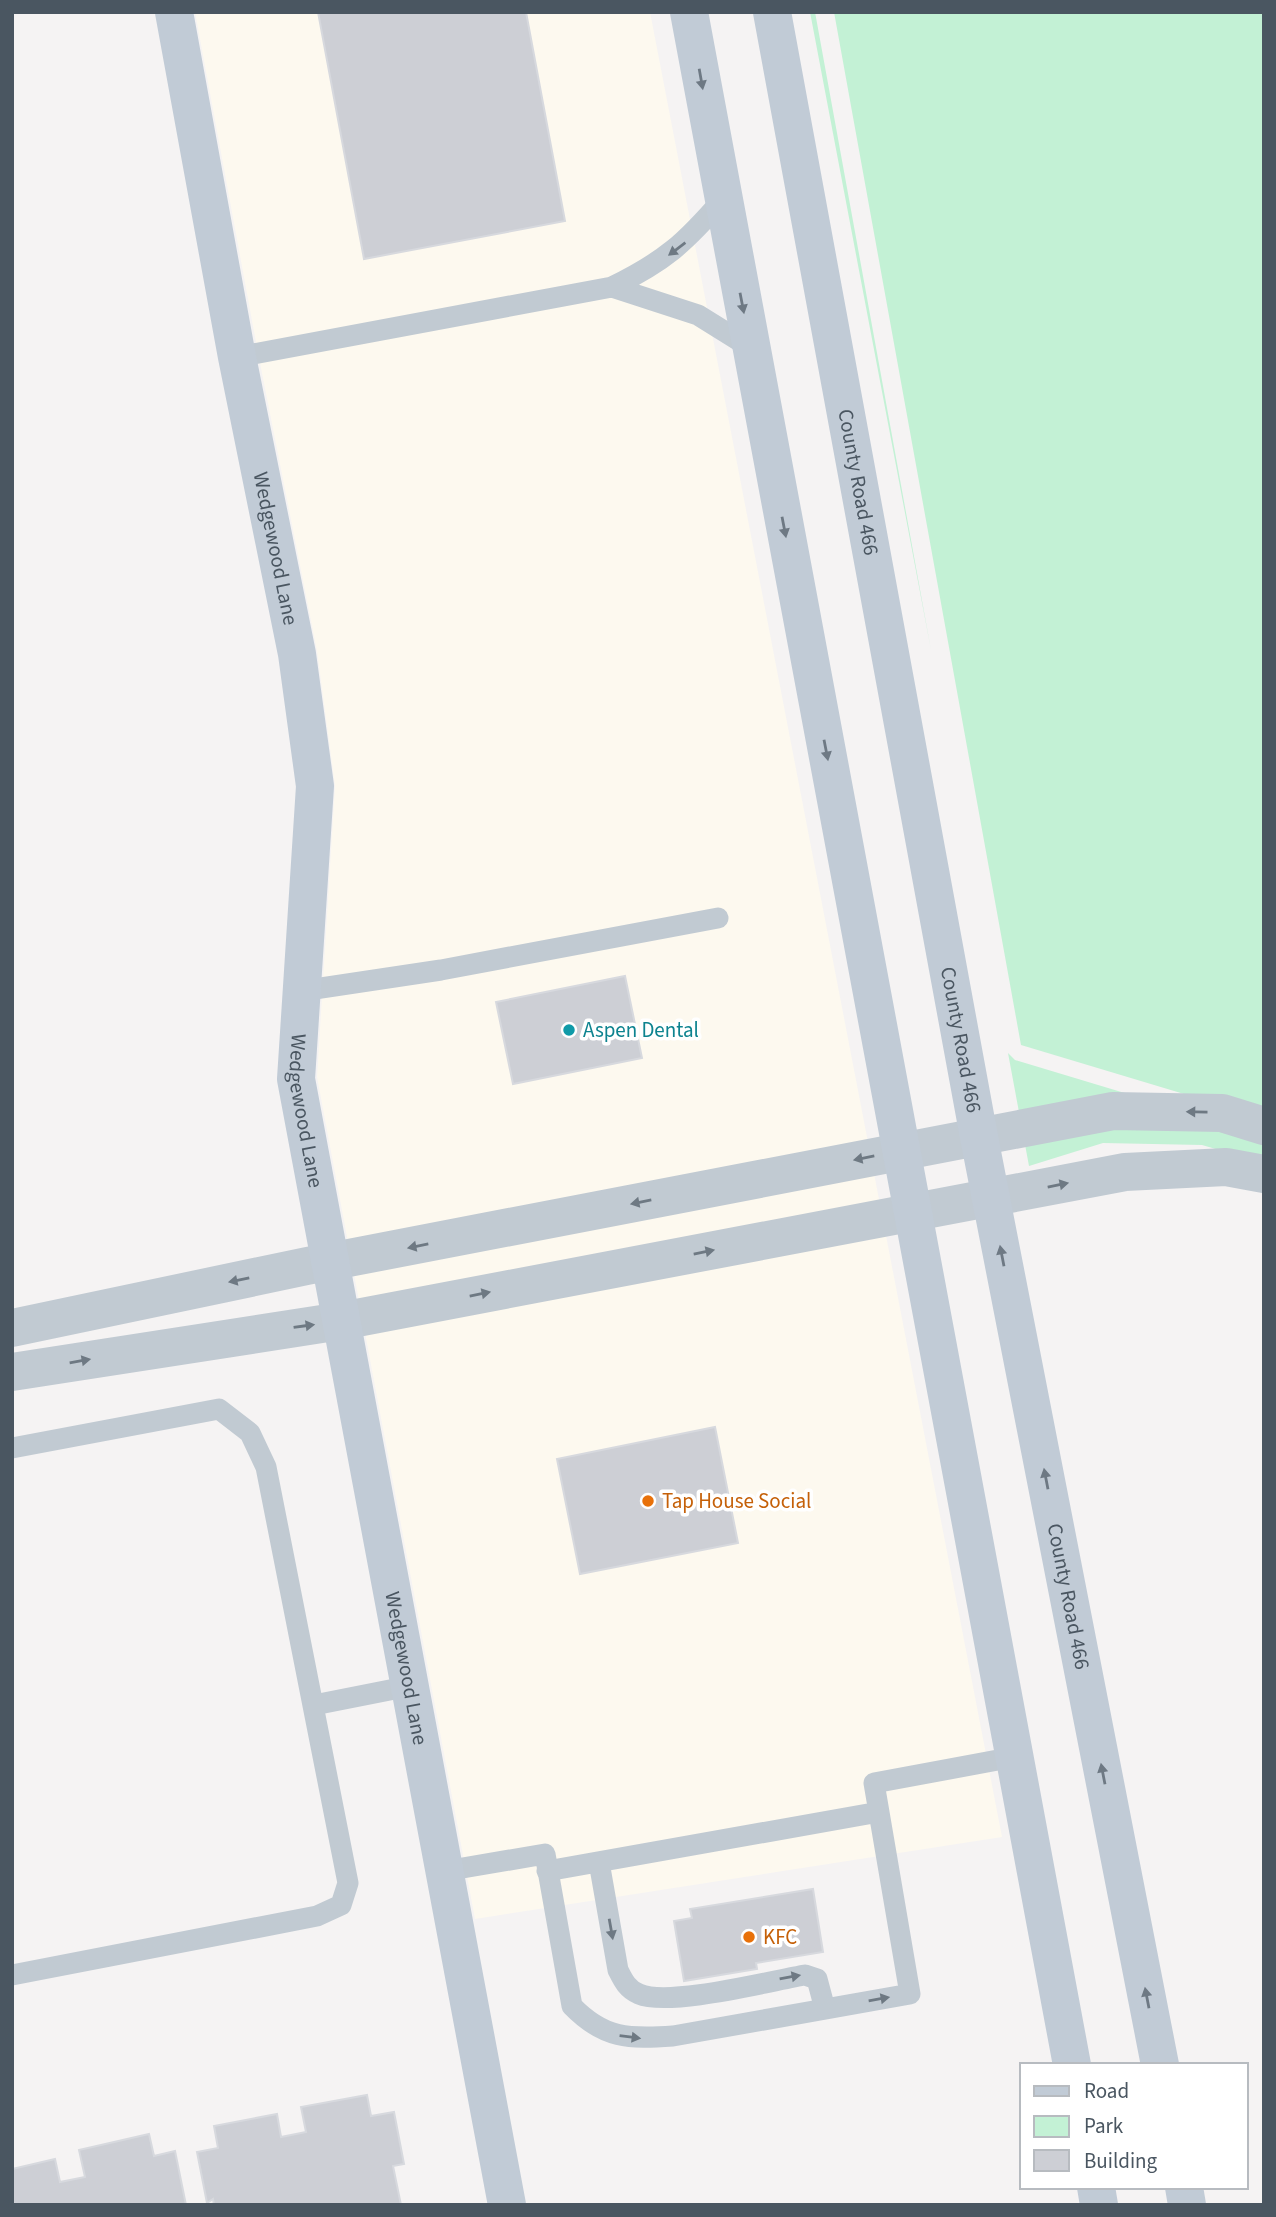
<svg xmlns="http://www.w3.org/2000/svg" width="1276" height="2217" font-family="'Source Sans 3',sans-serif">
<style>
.commercial{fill:#fdf9ef}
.green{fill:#c3f1d5}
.building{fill:#cdcfd5;stroke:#d7d9de;stroke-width:2}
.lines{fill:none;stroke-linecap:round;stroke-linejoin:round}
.lane{stroke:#c1cad2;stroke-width:21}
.street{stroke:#c1cad2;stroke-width:38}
.secondary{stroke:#c1cbd6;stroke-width:38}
.oneway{fill:#6e7984}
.oneway2{fill:#6e7983}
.culture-dot{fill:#0f9aa8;stroke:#fff;stroke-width:2.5}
.food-dot{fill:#e8710a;stroke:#fff;stroke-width:2.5}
.labels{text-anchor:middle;stroke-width:7;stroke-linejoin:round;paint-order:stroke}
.street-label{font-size:21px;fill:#4a5661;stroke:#fff}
.culture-label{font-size:21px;fill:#0d838f;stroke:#fff;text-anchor:start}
.food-label{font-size:21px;fill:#c56008;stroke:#fff;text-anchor:start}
</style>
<rect width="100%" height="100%" fill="#f5f3f3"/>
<!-- commercial -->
<path class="commercial" d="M195,12H650L1002,1837L475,1919L317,1077L335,786L317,651L258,353Z"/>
<!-- green -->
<path class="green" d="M810,12H815L931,650Z
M834,12H1264V1118L1021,1045Z
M1008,1053L1015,1060L1264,1135V1163L1202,1145L1103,1143L1029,1166Z"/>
<!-- building -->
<path class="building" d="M318,12H526L565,221L364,259Z
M625,976L642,1058L513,1084L496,1002Z
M715,1427L738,1543L580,1574L557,1459Z
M813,1889L823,1952L756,1963L757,1969L684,1981L674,1921L692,1918L690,1909Z
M367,2095L371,2116L394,2112L404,2164L393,2166L401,2205H214L213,2199L207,2203L197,2152L218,2148L214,2126L277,2114L281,2137L306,2132L301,2107Z
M149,2134L154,2156L175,2151L186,2205H12V2169L55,2159L60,2182L85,2177L79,2150Z"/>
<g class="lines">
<!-- lane -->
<path class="lane" d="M612,287L698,315L751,348
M237,357L612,287C665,261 685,243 723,199
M301,991L441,970L718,918
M12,1448L219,1409L250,1433L266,1467L348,1883L341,1905L317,1916L12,1975
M314,1705L410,1686
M599,1862L618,1970C623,1980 627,1989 639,1994C669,2007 770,1981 805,1975L817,1979L825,2009
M445,1871L545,1854L572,2006C604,2039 629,2039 673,2036L910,1994L874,1783L1014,1757
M547,1871L879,1812"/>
<!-- street -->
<path class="street" d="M12,1328L307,1266L1113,1111L1222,1113L1264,1126
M12,1372L341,1321L1125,1172L1226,1167L1264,1174"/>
<!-- secondary -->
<g class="secondary">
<path id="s1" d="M174,12L237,357L297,654L315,786L296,1079L507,2205"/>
<path d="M689,12L1072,2065"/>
<path id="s2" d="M772,12L979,1137L1160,2065"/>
<path d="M1096,2187L1099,2205"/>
<path d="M1184,2187L1187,2205"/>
</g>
</g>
<!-- one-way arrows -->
<defs><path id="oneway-solid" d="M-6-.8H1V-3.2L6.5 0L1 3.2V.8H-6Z" transform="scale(1.75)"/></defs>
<g class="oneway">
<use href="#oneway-solid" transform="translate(701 79) rotate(80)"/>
<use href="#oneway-solid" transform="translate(742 303) rotate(79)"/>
<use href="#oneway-solid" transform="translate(784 527) rotate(79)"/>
<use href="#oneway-solid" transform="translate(826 750) rotate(79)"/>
<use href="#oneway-solid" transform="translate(1002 1256) rotate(-101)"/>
<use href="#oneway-solid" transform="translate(1046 1479) rotate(-101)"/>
<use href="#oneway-solid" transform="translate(1103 1774) rotate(-101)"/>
<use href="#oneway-solid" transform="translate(1147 1998) rotate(-101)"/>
</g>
<g class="oneway2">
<use href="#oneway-solid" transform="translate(677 249) rotate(143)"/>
<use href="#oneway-solid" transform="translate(1197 1112) rotate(-179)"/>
<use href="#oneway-solid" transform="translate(864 1158) rotate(169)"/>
<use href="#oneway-solid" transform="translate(1058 1185) rotate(-11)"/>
<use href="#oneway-solid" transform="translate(641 1202) rotate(169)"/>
<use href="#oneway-solid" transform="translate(418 1246) rotate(169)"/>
<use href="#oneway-solid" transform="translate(704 1252) rotate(-11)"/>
<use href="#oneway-solid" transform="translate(239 1280) rotate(168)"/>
<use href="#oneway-solid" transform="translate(480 1294) rotate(-11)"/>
<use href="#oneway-solid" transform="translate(304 1326) rotate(-8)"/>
<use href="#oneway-solid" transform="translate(80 1361) rotate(-10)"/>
<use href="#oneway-solid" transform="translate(611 1929) rotate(80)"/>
<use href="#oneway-solid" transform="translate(790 1977) rotate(-10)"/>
<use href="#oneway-solid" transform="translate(879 1999) rotate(-10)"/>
<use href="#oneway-solid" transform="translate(630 2037) rotate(7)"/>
</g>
<!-- markers -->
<circle class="culture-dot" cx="569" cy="1030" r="7"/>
<g class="food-dot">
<circle cx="648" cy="1501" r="7"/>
<circle cx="749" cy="1937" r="7"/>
</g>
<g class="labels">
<!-- street labels -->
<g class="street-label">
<text dy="7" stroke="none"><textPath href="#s2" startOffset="478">County Road 466</textPath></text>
<text dy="7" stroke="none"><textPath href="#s1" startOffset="546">Wedgewood Lane</textPath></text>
<text dy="7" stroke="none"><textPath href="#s2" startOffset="1045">County Road 466</textPath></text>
<text dy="7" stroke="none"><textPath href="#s1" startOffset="1113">Wedgewood Lane</textPath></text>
<text dy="7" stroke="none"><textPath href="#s2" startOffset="1612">County Road 466</textPath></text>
<text dy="7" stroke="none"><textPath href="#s1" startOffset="1680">Wedgewood Lane</textPath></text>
</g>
<!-- culture labels -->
<g class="culture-label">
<text x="583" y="1037">Aspen Dental</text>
</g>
<!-- food labels -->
<g class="food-label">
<text x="662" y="1508">Tap House Social</text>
<text x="763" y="1944">KFC</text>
</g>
</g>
<!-- border -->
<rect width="1276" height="2217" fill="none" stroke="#4a5661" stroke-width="28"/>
<!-- legend -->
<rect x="1020" y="2063" width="228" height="126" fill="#ffffff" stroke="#b7bbc0" stroke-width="2"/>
<rect x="1034" y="2086" width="35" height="10" fill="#c1cbd6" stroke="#b7bbc0" stroke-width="2"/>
<text x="1084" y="2098" font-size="21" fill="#4a5661">Road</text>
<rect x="1034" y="2116" width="35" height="21" fill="#c3f1d5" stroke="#b7bbc0" stroke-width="2"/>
<text x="1084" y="2133" font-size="21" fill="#4a5661">Park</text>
<rect x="1034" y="2150" width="35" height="21" fill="#cdcfd5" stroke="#b7bbc0" stroke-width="2"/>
<text x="1084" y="2168" font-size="21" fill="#4a5661">Building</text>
</svg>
